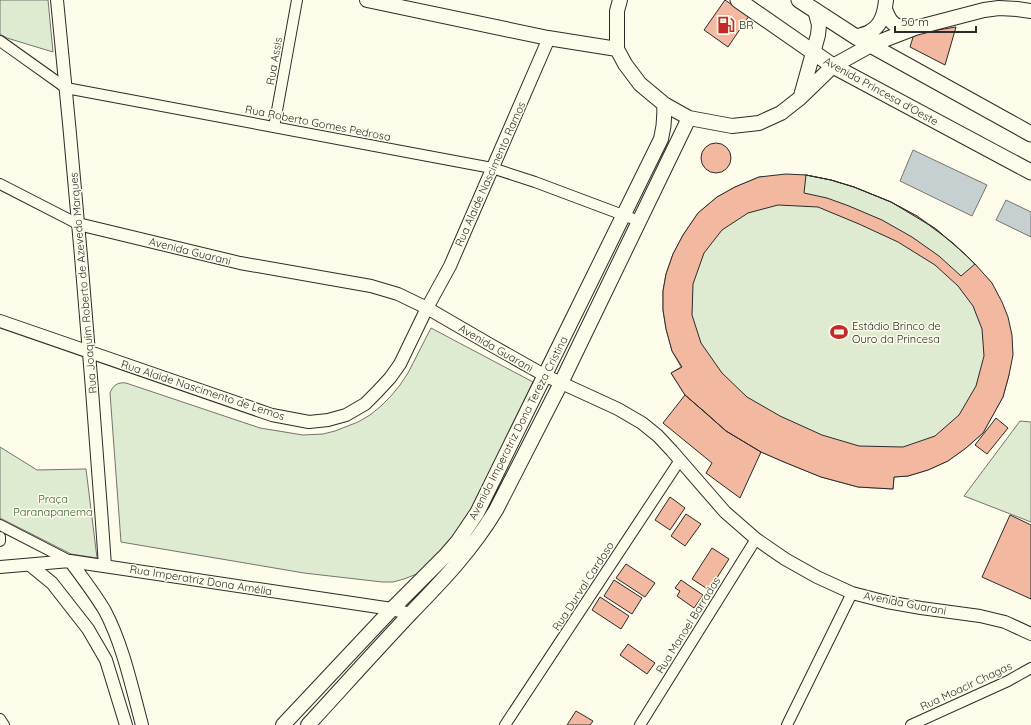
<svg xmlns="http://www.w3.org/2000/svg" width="1031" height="725" font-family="Quicksand,sans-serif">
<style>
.green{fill:#deebd1;stroke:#74746e}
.water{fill:#c7d0d0;stroke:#74746e}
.building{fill:#f2b8a0;stroke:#2b2b2b;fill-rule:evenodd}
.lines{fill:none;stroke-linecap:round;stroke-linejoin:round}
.minor-casing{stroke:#2b2b2b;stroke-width:12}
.tertiary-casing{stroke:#2b2b2b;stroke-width:14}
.secondary-casing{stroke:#2b2b2b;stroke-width:16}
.primary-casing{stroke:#2b2b2b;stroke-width:17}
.minor{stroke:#fdfbea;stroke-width:10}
.tertiary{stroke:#fdfbea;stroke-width:12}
.secondary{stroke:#fdfbea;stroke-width:14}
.primary{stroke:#fdfbea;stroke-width:15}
.labels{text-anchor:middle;stroke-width:3;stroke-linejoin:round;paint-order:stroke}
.poi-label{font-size:11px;fill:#2b2b2b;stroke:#fdfbea;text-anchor:start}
.street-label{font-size:11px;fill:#2b2b2b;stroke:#fdfbea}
.park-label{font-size:11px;fill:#34623c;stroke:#fdfbea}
</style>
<rect width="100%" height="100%" fill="#fdfbea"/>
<!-- green -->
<path class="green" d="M0,0H48L53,52L7,38L0,34Z
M806,175L831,180L854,187L891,202L917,216L936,229L966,255L992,283L1009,375L1003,397L983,433L966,448L948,461L928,470L908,476L894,477L893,489L858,487L821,477L784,462L761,452L726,431L706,413L685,395L671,373L681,367L672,351L666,329L663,310V291L666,274L673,254L683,235L698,213L717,197L735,187L759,177Z
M431,328L533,382L480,496L456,534L422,572L404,579L393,582H382L304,573L121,542L110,393C113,385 118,382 126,383L260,428L303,435L323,434L335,431L358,422L370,415L381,406L391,396L400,385L408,373Z
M1020,421L1031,422V522L964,496Z
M0,447L37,470L86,469L97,558L71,554L0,518Z"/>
<!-- water -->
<path class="water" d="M913,150L987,185L972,216L900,181Z
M1006,200L1031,212V237L996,220Z"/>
<!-- building -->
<path class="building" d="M725,0L749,16L728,47L704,30Z
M956,27L945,65L910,47L914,34Z
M701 158a15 15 0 1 1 30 0a15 15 0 1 1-30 0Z
M786,174L806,175L831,180L854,187L891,202L917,216L953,243L975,264L992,283L1002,302L1008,317L1012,335L1013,355L1009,375L1003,397L983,433L966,448L948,461L928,470L908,476L894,477L893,489L858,487L821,477L784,462L761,452L726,431L706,413L685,395L671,373L682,367L672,351L666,329L663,310V291L666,274L673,254L683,235L698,213L717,197L735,187L759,177ZM778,205L818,207L859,224L898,242L935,265L958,286L973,306L982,329L984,356L976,386L959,415L935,436L903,447L859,446L822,435L780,416L747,397L722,373L701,343L692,315L693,284L704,253L722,230L748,213Z
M806,175L831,180L854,187L891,202L936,229L966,255L975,264L961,276L939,256L912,237L882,220L849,206L827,198L804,193Z
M685,395L726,431L761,452L740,498L706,473L712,463L663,423Z
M996,418L1008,428L987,454L975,445Z
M670,497L685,508L670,530L655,520Z
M686,514L701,524L685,546L671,536Z
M1010,515L1031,525V599L982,577Z
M712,548L729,559L709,590L692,579Z
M626,564L655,583L645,597L616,578Z
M614,580L642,598L632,614L604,596Z
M681,580L703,595L694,608L677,596L680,591L675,588Z
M600,597L629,616L621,629L592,610Z
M628,644L655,663L647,674L620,655Z
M576,711L593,721L590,725H567Z"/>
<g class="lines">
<!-- minor casing -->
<g class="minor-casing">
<path id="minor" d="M0,41L66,88L492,168L535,182L639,221
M274,127L297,0
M0,184L78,224
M0,525L70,561
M0,537V541
M0,719L4,725
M505,725L680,460
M640,725L756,539
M787,725L852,593
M911,725L1008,681L1031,668"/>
</g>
<!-- tertiary casing -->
<g class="tertiary-casing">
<path id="tertiary" d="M57,0C76,188 92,377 105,566
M78,224L240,263L371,286L398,294L427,308L489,344L544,375L618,409L642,423L658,436L672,451L725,512L756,539L785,559L817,577L852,593L887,602L921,608L980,616L1005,622L1031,634
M0,321L272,415L309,422L328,420L346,415L365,404L377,392L390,378L400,364L427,308L450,266L549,38
M70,561C82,577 95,594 105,611C123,645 132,688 142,725
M30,565L52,583L88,629L106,660L126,725
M0,567L70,561L392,609L410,614"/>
</g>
<!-- secondary casing -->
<g class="secondary-casing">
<path id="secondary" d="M367,0L548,38L617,49
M620,0L617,11V49L625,64L640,84L664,104L689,118L732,126L759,123L781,113L800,98L833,66L871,45L915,28L984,10L999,8L1017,9L1031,11
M885,9C890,23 893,24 906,31
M856,37C861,35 867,34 871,31C882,25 885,11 886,0
M801,96L818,35L819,25L815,10
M283,725L392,609L445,556L458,541L477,513L661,139C664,127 665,116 664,104
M308,725C342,688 376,650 411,613C443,580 472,550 496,510L561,383L689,118"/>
</g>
<!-- primary casing -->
<g class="primary-casing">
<path id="primary" d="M738,0L833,66L1031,172
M799,0L856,37L1031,134"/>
</g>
<!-- minor -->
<use href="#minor" class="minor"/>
<!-- tertiary -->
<use href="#tertiary" class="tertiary"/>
<!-- secondary -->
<use href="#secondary" class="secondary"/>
<!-- primary -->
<use href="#primary" class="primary"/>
</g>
<!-- icons -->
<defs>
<g id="fuel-bare" transform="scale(1.38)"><path d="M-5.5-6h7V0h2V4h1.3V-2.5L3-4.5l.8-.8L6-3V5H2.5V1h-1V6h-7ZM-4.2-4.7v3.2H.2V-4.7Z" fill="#c62828" stroke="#fdfbea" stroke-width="2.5" paint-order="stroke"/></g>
<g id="stadium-bare" transform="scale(1.38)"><path d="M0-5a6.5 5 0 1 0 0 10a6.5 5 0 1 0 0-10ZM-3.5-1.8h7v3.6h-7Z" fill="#c62828" stroke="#fdfbea" stroke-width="2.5" paint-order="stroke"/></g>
</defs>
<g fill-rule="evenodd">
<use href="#fuel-bare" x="726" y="25"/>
<use href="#stadium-bare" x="839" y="332"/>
</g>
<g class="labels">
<!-- poi labels -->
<g class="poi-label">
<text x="739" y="29">BR</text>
<text x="852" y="330">Estádio Brinco de<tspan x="852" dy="13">Ouro da Princesa</tspan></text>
</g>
<!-- street labels -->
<g class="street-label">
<text transform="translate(274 61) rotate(-80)" y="4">Rua Assis</text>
<text transform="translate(881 91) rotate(29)" y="4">Avenida Princesa d'Oeste</text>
<text transform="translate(318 123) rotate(11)" y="4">Rua Roberto Gomes Pedrosa</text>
<text transform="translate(490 174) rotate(-66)" y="4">Rua Alaíde Nascimento Ramos</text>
<text transform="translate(190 251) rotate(14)" y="4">Avenida Guarani</text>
<text transform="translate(83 283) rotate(-95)" y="4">Rua Joaquim Roberto de Azevedo Marques</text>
<text transform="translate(496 348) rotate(30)" y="4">Avenida Guarani</text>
<text transform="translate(203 390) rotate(18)" y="4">Rua Alaide Nascimento de Lemos</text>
<text transform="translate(518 428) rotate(-63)" y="4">Avenida Imperatriz Dona Tereza Cristina</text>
<text transform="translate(201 580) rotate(9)" y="4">Rua Imperatriz Dona Amélia</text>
<text transform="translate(583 586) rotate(-57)" y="4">Rua Durval Cardoso</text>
<text transform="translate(905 603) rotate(11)" y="4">Avenida Guarani</text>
<text transform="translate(688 625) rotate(-58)" y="4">Rua Manoel Barradas</text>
<text transform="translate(966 686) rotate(-25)" y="4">Rua Moacir Chagas</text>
</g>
<!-- park labels -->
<g class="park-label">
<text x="53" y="503">Praça<tspan x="53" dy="13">Paranapanema</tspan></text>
</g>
</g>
<!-- scale -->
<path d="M895 26v6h81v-6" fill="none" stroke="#2b2b2b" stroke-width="2"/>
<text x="901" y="26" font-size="12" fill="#2b2b2b" stroke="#fdfbea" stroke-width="3" paint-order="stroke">50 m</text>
</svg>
